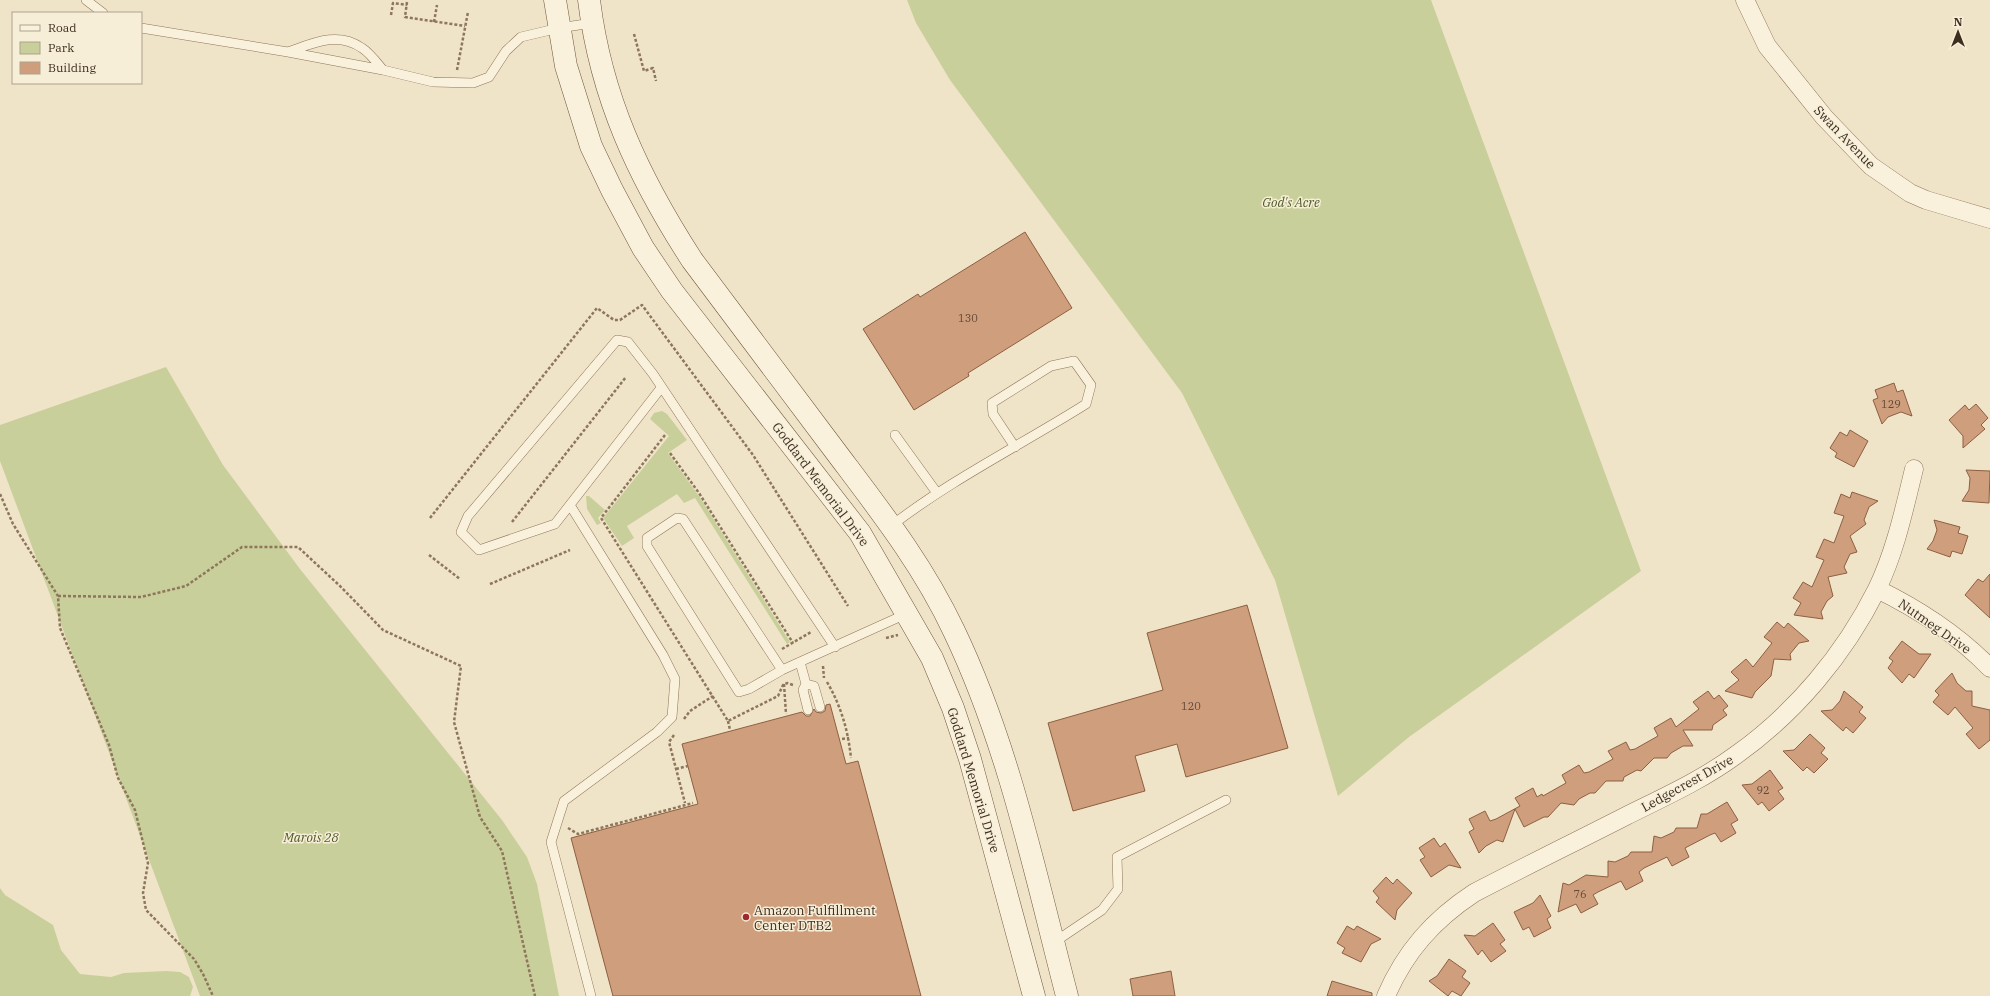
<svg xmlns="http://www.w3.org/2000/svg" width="1990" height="996" font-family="'IBM Plex Serif',serif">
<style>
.green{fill:#c9cf9b}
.building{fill:#cf9f7d;stroke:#8d5f41}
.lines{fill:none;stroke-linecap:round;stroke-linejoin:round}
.lane-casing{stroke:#8d765c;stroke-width:10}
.street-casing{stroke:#8d765c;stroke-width:19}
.secondary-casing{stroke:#6f573f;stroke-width:23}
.path{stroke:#8d765c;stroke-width:2.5;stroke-dasharray:3 2;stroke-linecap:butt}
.lane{stroke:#faf1dc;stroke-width:9}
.street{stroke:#faf1dc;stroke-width:18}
.secondary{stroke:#faf1dc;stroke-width:22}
.poi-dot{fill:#9e2a2b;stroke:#f7eed8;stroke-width:1.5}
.labels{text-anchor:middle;stroke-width:3;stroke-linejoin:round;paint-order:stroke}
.number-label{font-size:11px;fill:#624a37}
.street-label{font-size:13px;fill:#3d2e20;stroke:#f7eed8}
.park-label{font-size:13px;font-style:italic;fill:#4d5a26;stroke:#f7eed8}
.poi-label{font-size:13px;fill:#3d2e20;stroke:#f7eed8;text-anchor:start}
</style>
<rect width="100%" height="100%" fill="#f0e4c8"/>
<!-- green -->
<path class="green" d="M907,0H1431L1641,571L1409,737L1338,796L1275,580L1182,393L950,80L916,23Z
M166,367L223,465L300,569L502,820L527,857L537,884L559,996H200L0,461V425Z
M662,411L667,414L687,440L668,453L701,499L790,642L787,644L695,498L684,503L677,494L627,526L634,538L622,546L603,518L669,436L650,419L654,413Z
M586,496H589L605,510L598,518L601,523L597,525L587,509Z
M0,888L5,895L53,925L61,950L80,974L111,977L124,973L166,971L180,972L189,977L193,987L190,996H0Z"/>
<!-- building -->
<path class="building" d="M1025,232L1072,308L968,373L969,376L914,410L863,329L918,294L920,297Z
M1894,383L1897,392L1903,390L1912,416L1901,412L1888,417L1882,424L1873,400L1878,398L1875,390Z
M1976,404L1988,418L1981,425L1985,429L1963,448V436L1949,420L1965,405L1969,410Z
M1850,430L1868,441L1854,467L1835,457L1837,453L1830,448L1840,432L1847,436Z
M1966,470L1990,471L1989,503L1962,501L1969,490L1970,478Z
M1852,492L1878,501L1869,507L1864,520L1866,524L1850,536L1857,552L1850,554L1844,567L1847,573L1828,577L1833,596L1827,601L1821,612L1823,619L1794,615L1801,603L1793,598L1803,582L1812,587L1824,560L1816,557L1824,539L1834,543L1844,516L1834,513L1841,494L1850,498Z
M1934,520L1960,527L1958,533L1968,536L1962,554L1952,551L1950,557L1927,549L1933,541L1937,530Z
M1990,574V618L1965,595L1978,579L1983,582Z
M1247,605L1288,748L1186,777L1177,744L1135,756L1145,791L1073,811L1048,723L1163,690L1147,633Z
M1777,622L1784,628L1788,623L1809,641L1799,643L1790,654L1791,660L1774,659L1771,676L1755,692L1752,698L1725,691L1739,680L1731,672L1746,659L1753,667L1772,643L1764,637Z
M1902,641L1919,654H1931L1914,678L1909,674L1902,683L1888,668L1893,661L1889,658Z
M1952,673L1957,683L1966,691H1972V706L1990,710V740L1979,749L1966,734L1973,728L1955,707L1948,715L1933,702L1939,695L1935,691Z
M1708,691L1714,699L1719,695L1728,706L1723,710L1727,715L1713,725L1712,730H1683L1693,746H1683L1671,753L1667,758H1654L1641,771L1637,770L1624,777L1623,781H1606L1595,793H1590L1579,799L1574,805L1561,803L1548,817H1544L1524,827L1515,809L1503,842L1497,840L1486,846L1479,853L1469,832L1474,829L1469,819L1485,811L1490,821L1496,819L1520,806L1515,798L1533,788L1537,797L1542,794L1543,796L1566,783L1562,775L1579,765L1584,773L1589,772L1613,759L1608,751L1626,742L1630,750L1635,749L1658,736L1654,728L1671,718L1676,727L1699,709L1693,702Z
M1844,691L1863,707L1859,712L1866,718L1853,733L1846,727L1843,731L1821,711L1832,710L1840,701Z
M830,704L846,764L858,761L921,996H613L571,838L698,804L682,744L802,712L806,716H810L814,709L816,712L821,713L825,711L826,705Z
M1810,734L1825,748L1821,753L1828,759L1814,773L1807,767L1803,771L1783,751L1794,750Z
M1770,770L1783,788L1778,791L1784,799L1769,811L1762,802L1758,805L1742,785L1752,784Z
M1727,802L1738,820L1731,824L1736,833L1721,842L1715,833L1710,835L1685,848L1689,857L1672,866L1667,857L1644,868L1639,872L1643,881L1626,890L1621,881L1598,892L1593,895L1598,904L1581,913L1576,904L1558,912L1563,883L1569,885L1586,875L1608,877V861L1615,862L1628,856L1631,852H1652L1654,836L1661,838L1674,832L1676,828H1697L1701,814H1707Z
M1434,838L1440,847L1445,843L1461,868L1449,865L1431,877L1420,860L1425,857L1419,848Z
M1386,877L1393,884L1397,879L1412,893L1397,910L1395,920L1376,902L1379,898L1373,891Z
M1540,895L1551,916L1547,919L1551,928L1534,937L1529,927L1523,930L1514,912L1533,903Z
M1493,923L1505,940L1500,944L1506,951L1491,962L1482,950L1478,955L1464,935L1475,936Z
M1347,926L1354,930L1357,926L1381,939L1371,944L1361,962L1342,953L1345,948L1337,943Z
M1449,959L1466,971L1462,977L1470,983L1461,996L1452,991L1448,996L1429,981L1437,976Z
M1171,971L1175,996H1133L1130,979Z
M1332,981L1372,993V996H1327Z"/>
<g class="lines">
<!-- lane casing -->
<g class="lane-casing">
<path id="lane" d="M86,0L103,13
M141,28L288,52L383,70L433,82L473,83L489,77L506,51L521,37L559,28L592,23
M288,52C313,43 338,31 362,48C370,53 377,63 383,70
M661,388L555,524L479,550L461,532L468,516L617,340L628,342L653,374L835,647
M895,435L937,493
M570,505L663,655L675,679L672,717L657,732L564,801L551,842L591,996
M891,526C952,479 1021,445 1086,404L1091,385L1074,361L1051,366L992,403L993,414L1015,447
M800,662L806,684L803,690L808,710
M782,670L683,519L677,518L647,538V546L739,692L749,689L782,670L906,614
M806,684L814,686L820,707
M1053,943L1102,910L1118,889L1117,857L1226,800"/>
</g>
<!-- street casing -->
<g class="street-casing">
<path id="street" d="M1745,0L1767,46L1824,117L1871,166L1910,193L1926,200L1990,219
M1877,589C1918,609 1958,635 1990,668
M1386,996C1405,952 1433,920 1474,893C1524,867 1575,842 1626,816C1664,797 1702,780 1736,755C1795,713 1844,655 1877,589C1895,552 1904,510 1914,469"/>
</g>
<!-- secondary casing -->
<g class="secondary-casing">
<path id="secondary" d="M555,0L566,66L591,146L612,190L643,248L672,291L860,533L932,658L953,708L970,759L1034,996
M589,0C601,98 639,178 692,260C739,323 786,386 833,448C878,508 922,563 954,631C1009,746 1035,873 1067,996"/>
</g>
<!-- path -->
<path class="path" d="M407,2L405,17L465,26
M391,15L393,3L407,5
M434,22L437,5
M634,34L644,71L653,68L656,81
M457,70L468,12
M665,435L601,518L728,721L778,696L783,685L787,683L793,685
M670,453L699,493L793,643
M0,494L13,524L58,596L60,628L109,745L118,778L135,810L148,863L143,893L146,910L194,959L203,974L213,996
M430,518L597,308L614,320H620L642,305L753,455L848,606
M512,522L626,377
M429,555L460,579
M490,584L570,550
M58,596L141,597L186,586L242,547H298L340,586L383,630L461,666L454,722L480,817L502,851L535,996
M886,638L898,635
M782,649L811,632
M823,666L824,678
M827,682C841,706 848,730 851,758
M784,684L786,714
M684,719L690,711L713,696
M728,721L730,730
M674,735L669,742L685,803
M842,739L849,738
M676,769L688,766
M568,828L578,834L693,803"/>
<!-- lane -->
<use href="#lane" class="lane"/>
<!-- street -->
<use href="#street" class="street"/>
<!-- secondary -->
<use href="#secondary" class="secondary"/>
</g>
<!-- markers -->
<circle class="poi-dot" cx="746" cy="917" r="4"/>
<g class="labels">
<!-- number labels -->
<g class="number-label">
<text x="968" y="322">130</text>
<text x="1891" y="408">129</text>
<text x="1191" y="710">120</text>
<text x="1763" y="794">92</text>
<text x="1580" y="898">76</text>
</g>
<!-- street labels -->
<g class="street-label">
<text transform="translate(1845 137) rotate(46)" y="5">Swan Avenue</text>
<text transform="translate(821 484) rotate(53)" y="5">Goddard Memorial Drive</text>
<text transform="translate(1935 626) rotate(35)" y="5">Nutmeg Drive</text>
<text transform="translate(974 780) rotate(73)" y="5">Goddard Memorial Drive</text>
<text transform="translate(1687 783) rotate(-29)" y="5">Ledgecrest Drive</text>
</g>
<!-- park labels -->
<g class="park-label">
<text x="1291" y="207">God's Acre</text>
<text x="311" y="842">Marois 28</text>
</g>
<!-- poi labels -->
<g class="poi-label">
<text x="754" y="915">Amazon Fulfillment<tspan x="754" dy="15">Center DTB2</tspan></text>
</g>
</g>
<!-- legend -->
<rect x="12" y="12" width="130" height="72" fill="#f7eed8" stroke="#ada18e"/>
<rect x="20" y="25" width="20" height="6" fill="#faf1dc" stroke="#ada18e"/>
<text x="48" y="32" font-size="12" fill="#3d2e20">Road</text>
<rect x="20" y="42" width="20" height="12" fill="#c9cf9b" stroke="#ada18e"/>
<text x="48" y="52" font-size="12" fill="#3d2e20">Park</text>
<rect x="20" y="62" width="20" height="12" fill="#cf9f7d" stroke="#ada18e"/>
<text x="48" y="72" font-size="12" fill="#3d2e20">Building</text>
<!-- north arrow -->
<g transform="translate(1958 32)" stroke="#f7eed8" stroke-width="3" paint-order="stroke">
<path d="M0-3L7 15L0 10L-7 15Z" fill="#3d2e20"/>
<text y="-6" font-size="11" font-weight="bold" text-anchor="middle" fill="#3d2e20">N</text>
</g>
</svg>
